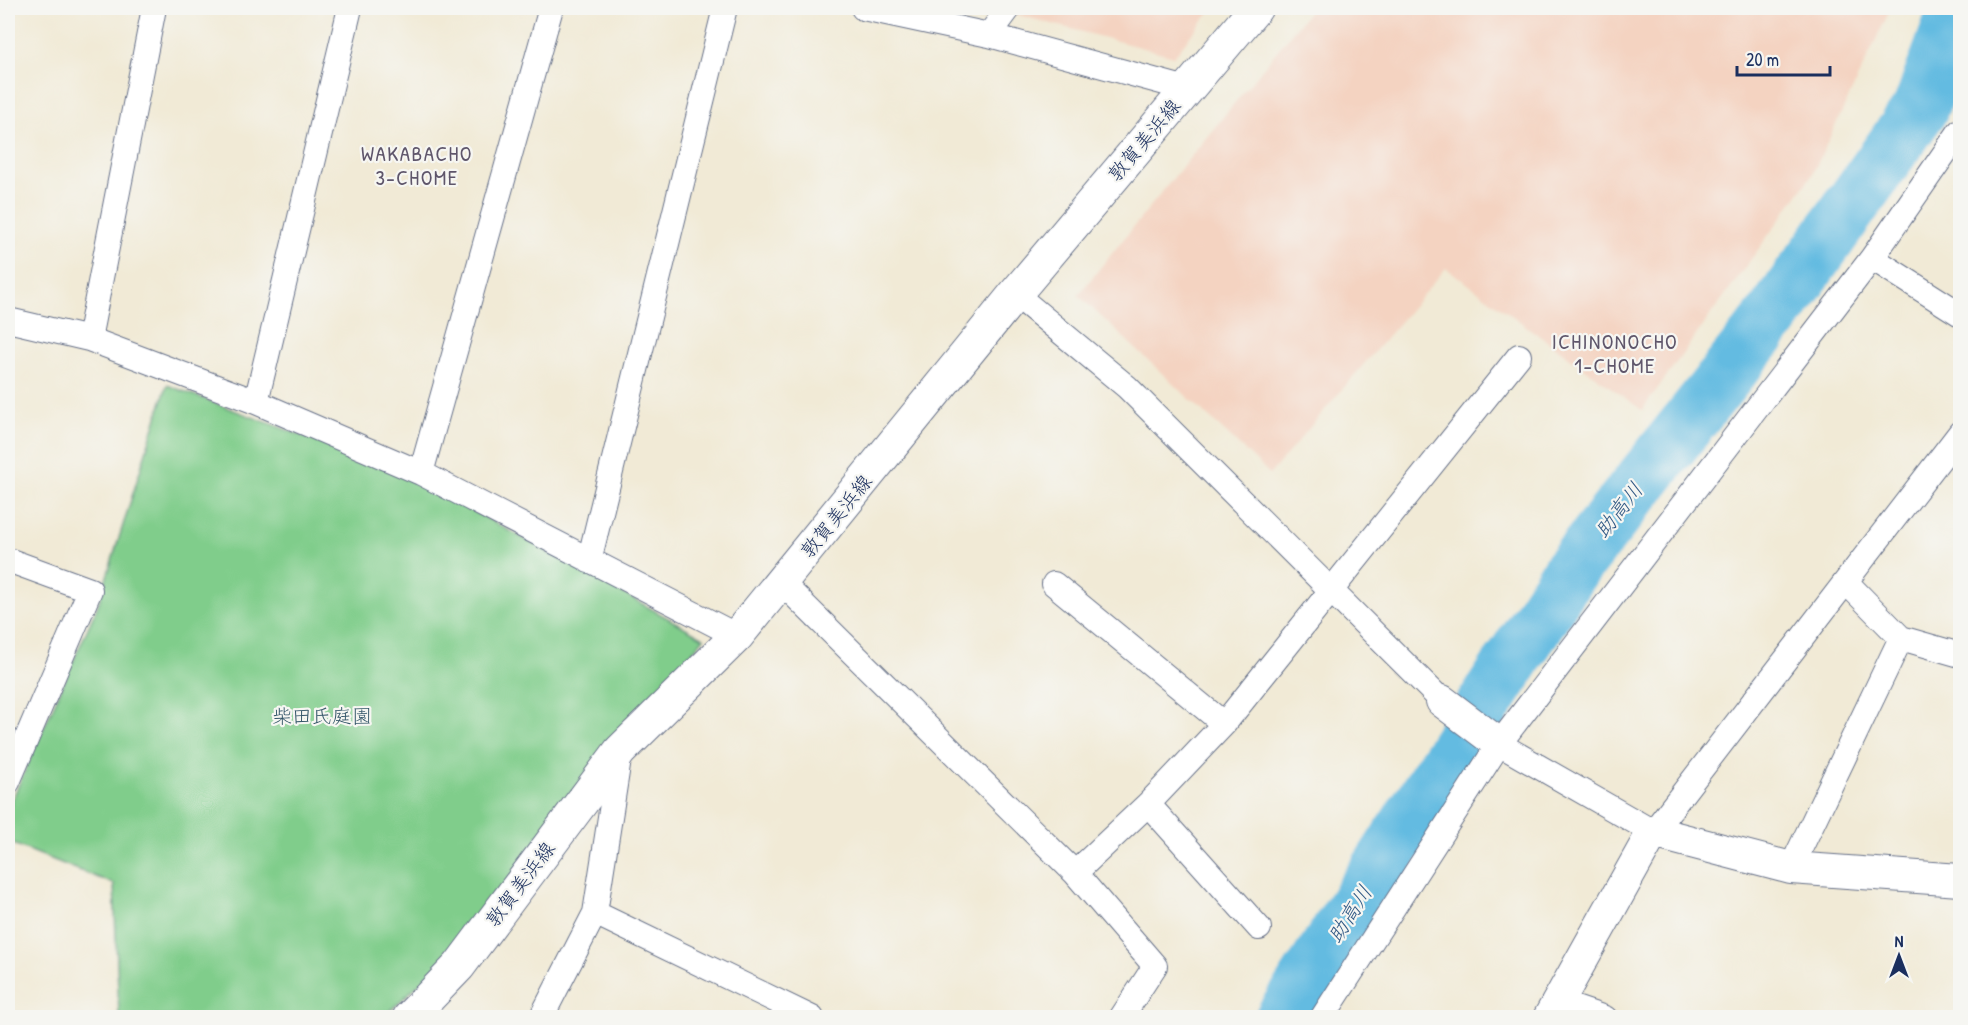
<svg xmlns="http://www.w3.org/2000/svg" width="1968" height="1025" font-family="'Patrick Hand','Klee One',sans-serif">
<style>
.built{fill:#f4d3c1}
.green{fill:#80cd8b;stroke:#4e7e74;stroke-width:1.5}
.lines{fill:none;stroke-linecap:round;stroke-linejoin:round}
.river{stroke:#64bbe1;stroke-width:56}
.minor-casing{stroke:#667088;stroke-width:26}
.tertiary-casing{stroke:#667088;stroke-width:34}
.secondary-casing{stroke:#667088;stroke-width:35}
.minor{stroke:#fff;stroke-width:24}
.tertiary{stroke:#fff;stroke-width:32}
.secondary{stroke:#fff;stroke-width:33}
.labels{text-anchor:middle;stroke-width:4.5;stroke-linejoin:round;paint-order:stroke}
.street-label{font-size:20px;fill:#1b2f5e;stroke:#f6f6f2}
.park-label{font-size:20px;fill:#345669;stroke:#f6f6f2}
.neighbourhood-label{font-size:21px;letter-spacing:1.5px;fill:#5f566b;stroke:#f6f6f2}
.water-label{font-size:21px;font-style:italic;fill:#315985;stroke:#f6f6f2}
</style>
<rect width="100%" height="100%" fill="#f6f6f2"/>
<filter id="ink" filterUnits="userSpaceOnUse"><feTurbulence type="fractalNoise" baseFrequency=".0167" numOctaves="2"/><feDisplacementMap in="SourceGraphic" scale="12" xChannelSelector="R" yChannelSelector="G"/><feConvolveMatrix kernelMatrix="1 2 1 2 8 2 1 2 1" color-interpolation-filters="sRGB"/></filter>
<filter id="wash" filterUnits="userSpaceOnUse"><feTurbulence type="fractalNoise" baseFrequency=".008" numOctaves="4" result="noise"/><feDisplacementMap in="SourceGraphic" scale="24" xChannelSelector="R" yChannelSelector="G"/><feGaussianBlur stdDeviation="1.35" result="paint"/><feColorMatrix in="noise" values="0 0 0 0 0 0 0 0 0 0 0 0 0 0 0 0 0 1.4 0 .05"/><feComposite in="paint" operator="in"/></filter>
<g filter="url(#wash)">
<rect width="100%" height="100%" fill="#f1ead6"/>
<!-- built -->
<path class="built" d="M1019,8H1213L1174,56L1014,14Z
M1312,8H1891L1812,175L1642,410L1446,268L1270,474L1078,295Z"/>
<!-- green -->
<path class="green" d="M167,385L394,470L445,495L704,638L618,743L453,953L383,1017H119L114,884L8,842V809L98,605Z"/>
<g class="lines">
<!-- river -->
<path class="river" d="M1283,1018L1570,571L1770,320L1920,109L1957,8"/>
</g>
</g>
<g filter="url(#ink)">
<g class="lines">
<!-- minor casing -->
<g class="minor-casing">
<path id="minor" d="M863,8L989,35L1187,89
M989,35L1009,8
M1872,258L1960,314
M1015,294L1127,387L1442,701
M8,320L89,339L256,402L421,473L737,636
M89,339L154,8
M256,402L350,8
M421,473L551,8
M8,560L90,590L8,782
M589,561L725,8
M1846,582L1901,638L1960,655
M782,583L1075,873L1155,966L1121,1018
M1054,584L1224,724
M1499,744L1653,832L1960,433
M1148,804L1259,928
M1791,868L1901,638
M1075,873L1148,804L1224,724L1519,356
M595,913L812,1018
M1558,1002L1605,1018
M541,1018L595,913L620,753
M1322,1018L1499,744L1872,258L1960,131"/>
</g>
<!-- tertiary casing -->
<g class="tertiary-casing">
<path id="tertiary" d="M1442,701L1499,744
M1549,1018L1653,832L1791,868L1960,880"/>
</g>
<!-- secondary casing -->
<g class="secondary-casing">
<path id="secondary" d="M409,1018L459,966L620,751L737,636L1015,294L1256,8"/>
</g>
<!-- minor -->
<use href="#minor" class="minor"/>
<!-- tertiary -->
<use href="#tertiary" class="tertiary"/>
<!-- secondary -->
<use href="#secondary" class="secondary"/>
</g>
</g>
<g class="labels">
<!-- street labels -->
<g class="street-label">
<text transform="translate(1144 140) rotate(-50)" y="7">敦賀美浜線</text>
<text transform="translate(836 516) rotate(-51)" y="7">敦賀美浜線</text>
<text transform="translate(520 884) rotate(-53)" y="7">敦賀美浜線</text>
</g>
<!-- park labels -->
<g class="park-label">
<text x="322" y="723">柴田氏庭園</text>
</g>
<!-- neighbourhood labels -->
<g class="neighbourhood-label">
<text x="417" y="161">WAKABACHO<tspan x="417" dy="24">3-CHOME</tspan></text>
<text x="1615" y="349">ICHINONOCHO<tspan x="1615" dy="24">1-CHOME</tspan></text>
</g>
<!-- water labels -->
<g class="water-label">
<text transform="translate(1619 510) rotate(-52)" y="7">助高川</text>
<text transform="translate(1350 914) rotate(-57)" y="7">助高川</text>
</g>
</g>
<!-- margin -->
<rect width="1968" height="1025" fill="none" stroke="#f6f6f2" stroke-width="30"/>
<!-- north arrow -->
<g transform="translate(1899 956)" stroke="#f6f6f2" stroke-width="4.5" paint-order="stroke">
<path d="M0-4.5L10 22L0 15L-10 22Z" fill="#1b2f5e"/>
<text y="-9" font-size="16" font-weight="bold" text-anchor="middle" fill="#1b2f5e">N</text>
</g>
<!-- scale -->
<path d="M1737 66v9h93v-9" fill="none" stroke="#1b2f5e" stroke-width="3"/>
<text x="1746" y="66" font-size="18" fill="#1b2f5e" stroke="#f6f6f2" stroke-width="4.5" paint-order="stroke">20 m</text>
</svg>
